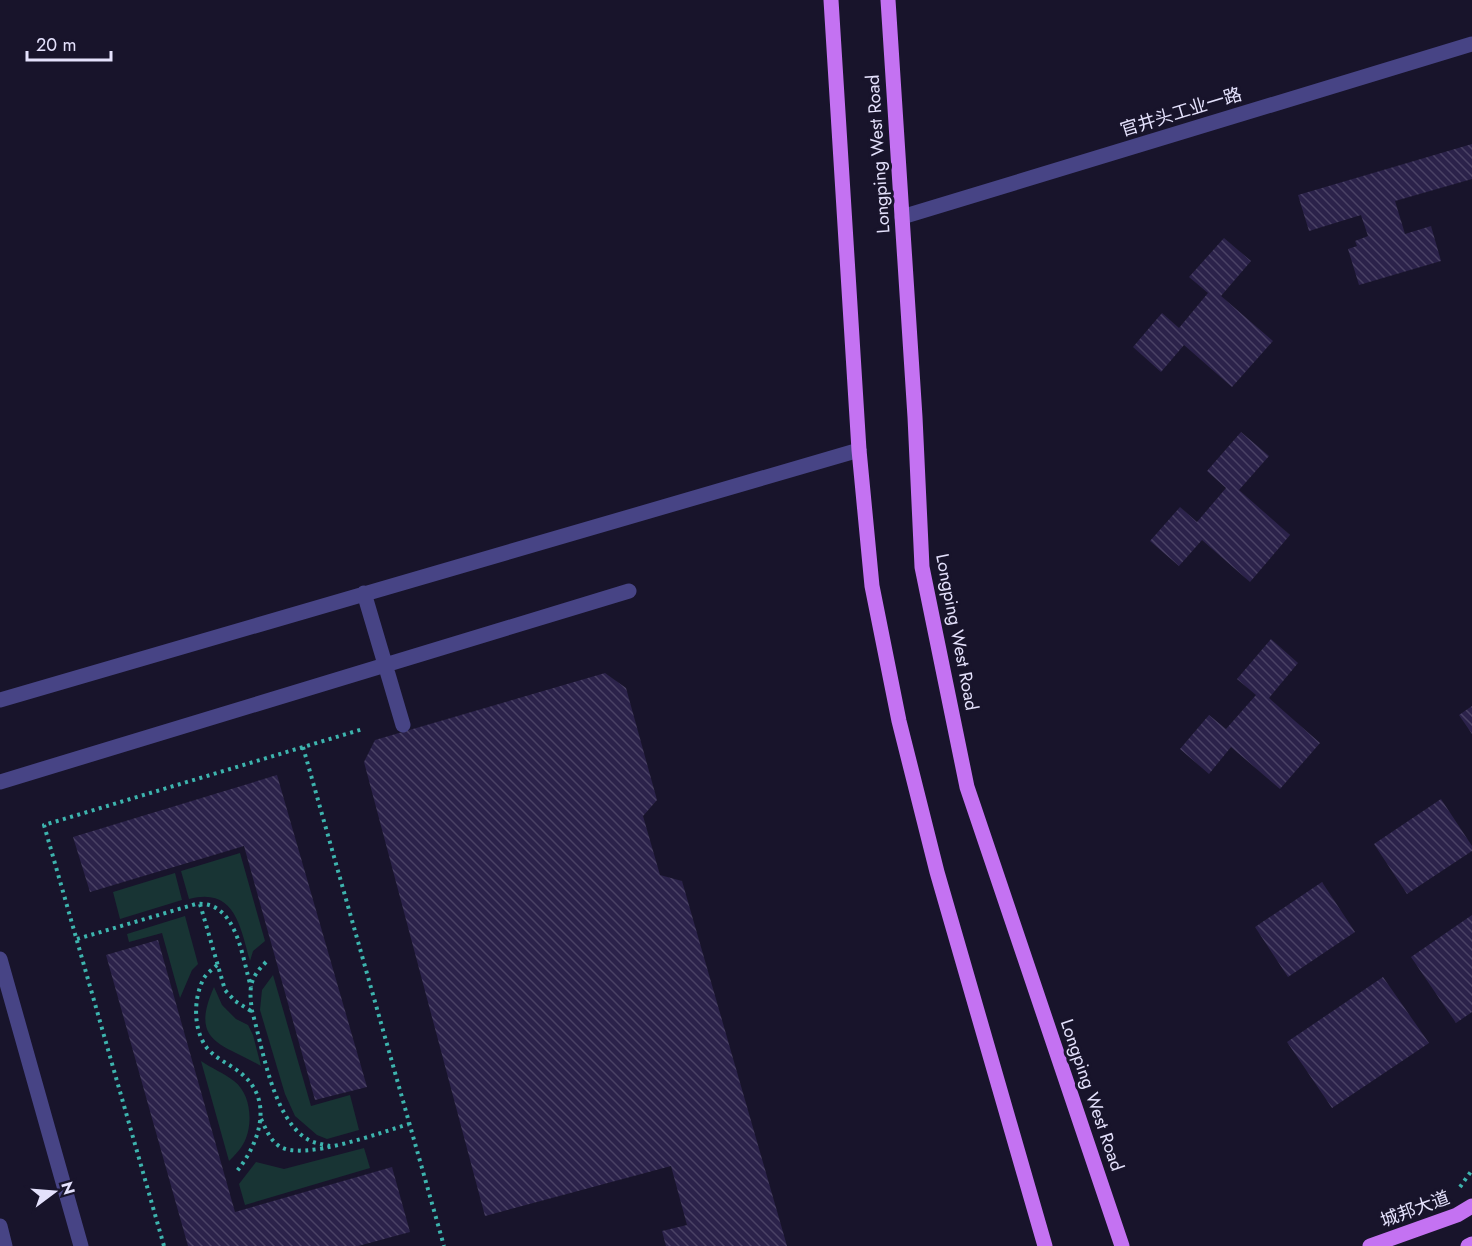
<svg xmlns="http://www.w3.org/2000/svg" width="1472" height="1246" font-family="Jost,'Noto Sans SC',sans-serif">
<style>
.grass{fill:#183434}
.building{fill:url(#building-back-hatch)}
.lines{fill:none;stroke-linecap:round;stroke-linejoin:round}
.path{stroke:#3db4ae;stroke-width:4;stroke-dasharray:3 4.5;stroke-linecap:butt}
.minor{stroke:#474485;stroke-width:15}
.major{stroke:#c472f2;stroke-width:15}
.labels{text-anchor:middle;stroke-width:6;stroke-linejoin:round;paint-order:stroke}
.street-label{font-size:18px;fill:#e4e1fc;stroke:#18142b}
</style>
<defs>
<pattern id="building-back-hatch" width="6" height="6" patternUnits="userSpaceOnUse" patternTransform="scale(1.5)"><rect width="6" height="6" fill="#2b224a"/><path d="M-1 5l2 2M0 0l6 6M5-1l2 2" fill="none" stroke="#4a4265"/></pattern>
</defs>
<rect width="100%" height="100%" fill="#18142b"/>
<!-- grass -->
<path class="grass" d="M240,853L265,941L253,951L250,961C240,926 235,887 189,899L181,871Z
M175,873L182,900L120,919L113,892Z
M185,916L198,964L192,970L180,998L162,933L129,942L127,934Z
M273,975L311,1106L350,1095L359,1130L327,1139L317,1135L295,1116L285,1094L260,1010L262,990Z
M214,987L222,1005L236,1019L248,1025L253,1035L261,1066C222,1043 189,1043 214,987Z
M201,1061C211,1068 224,1073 234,1081C250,1093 253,1120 246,1138C243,1147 235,1155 229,1161Z
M364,1148L370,1168L245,1205L239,1184L256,1162L284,1169Z"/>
<!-- building -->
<path class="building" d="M1472,144V179L1395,201L1405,234L1431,226L1441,261L1359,285L1348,249L1357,246L1355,241L1368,236L1361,215L1309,231L1298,195Z
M1224,238L1251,261L1221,296L1273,341L1232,387L1184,345L1161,372L1133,347L1162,313L1179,328L1208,293L1189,277Z
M1241,432L1269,456L1239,490L1290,535L1250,582L1202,540L1179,566L1150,541L1180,507L1197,522L1226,488L1207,471Z
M1271,639L1298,663L1269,698L1320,743L1280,789L1231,747L1209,774L1180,749L1209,715L1226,729L1256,695L1237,679Z
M605,673L626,688L657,800L643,816L660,875L682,881L787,1246H666L662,1231L687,1225L671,1166L485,1216L364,762L375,740Z
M1472,706V734L1459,715Z
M277,775L367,1087L315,1100L244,846L90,892L73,837Z
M1441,799L1472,846V851L1407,894L1374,844Z
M1322,882L1355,932L1288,977L1255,927Z
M1472,915V1012L1456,1023L1411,957Z
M158,940L235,1212L392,1167L410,1232L358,1246H188L106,955Z
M1383,977L1429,1043L1332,1108L1287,1042Z"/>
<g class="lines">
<!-- path -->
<path class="path" d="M303,747L444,1246
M200,904L225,990L235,1001L251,1011
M77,939L196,904C237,900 242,958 251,987
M266,962C249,979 249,988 252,1011C263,1049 272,1113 304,1137C312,1143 321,1144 330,1146
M217,965C213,969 207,973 204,978C193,998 193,1030 207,1048C218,1061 233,1065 244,1076C274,1103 258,1145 237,1171
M261,1119C266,1129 270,1140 279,1146C302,1162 382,1132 409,1124
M1460,1187L1472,1170
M164,1246L44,825L363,729"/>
<!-- minor -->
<path class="minor" d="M902,217L1472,44
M364,593L403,725
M0,700L859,450
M0,782L629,591
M0,959L81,1246
M0,1226L5,1246"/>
<!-- major -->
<path class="major" d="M831,0L859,450L872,586L899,721L937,872L1045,1246
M888,0L915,417L922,567L967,787L1122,1246
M1370,1246L1457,1215L1472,1206
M1468,1246L1472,1244"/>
</g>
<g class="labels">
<!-- street labels -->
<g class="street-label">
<text transform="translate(1181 112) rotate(-17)" y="6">官井头工业一路</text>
<text transform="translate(878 154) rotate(-94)" y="6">Longping West Road</text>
<text transform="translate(957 632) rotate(79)" y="6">Longping West Road</text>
<text transform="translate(1092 1095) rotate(71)" y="6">Longping West Road</text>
<text transform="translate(1415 1209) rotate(-20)" y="6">城邦大道</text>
</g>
</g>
<!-- north arrow -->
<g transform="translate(54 1192) rotate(74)" stroke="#18142b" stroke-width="4.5" paint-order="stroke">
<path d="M0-4.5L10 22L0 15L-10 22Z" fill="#e4e1fc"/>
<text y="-9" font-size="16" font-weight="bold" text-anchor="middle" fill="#e4e1fc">N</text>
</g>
<!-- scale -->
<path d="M27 51v9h84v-9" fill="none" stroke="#e4e1fc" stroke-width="3"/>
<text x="36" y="51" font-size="18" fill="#e4e1fc" stroke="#18142b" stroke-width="4.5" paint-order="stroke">20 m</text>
</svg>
